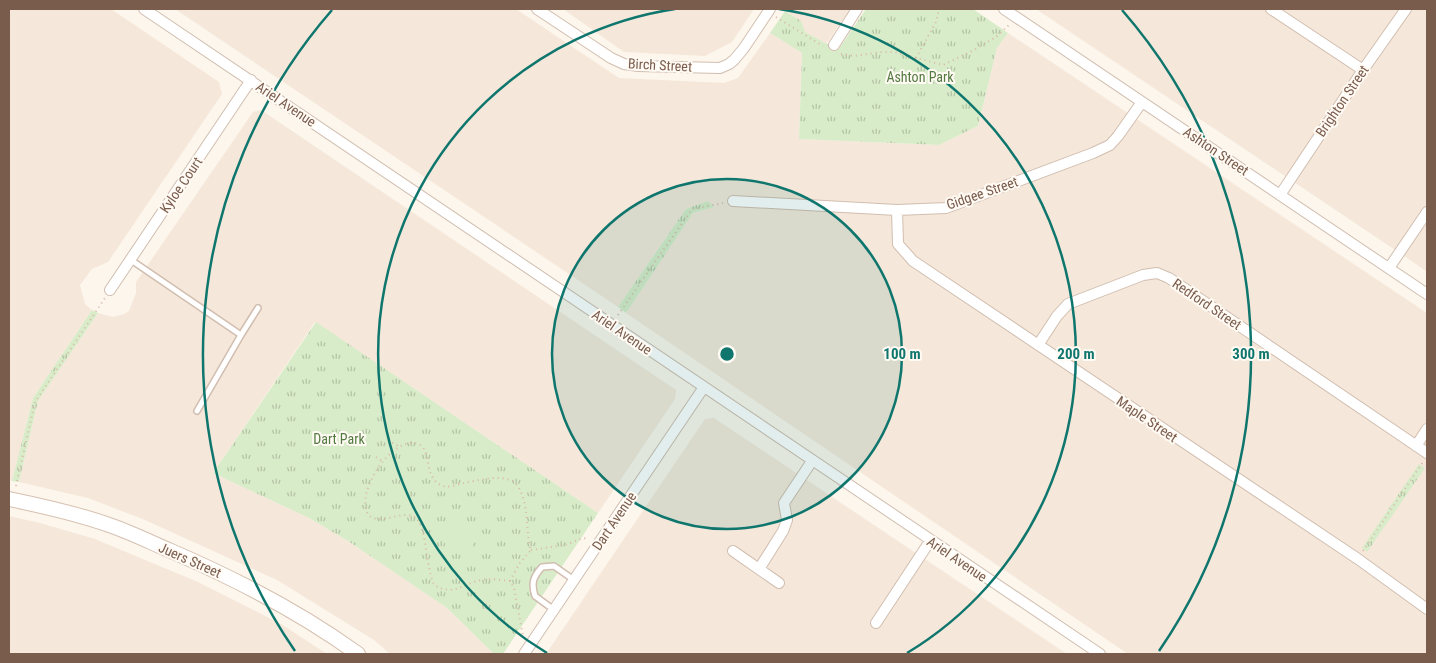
<svg xmlns="http://www.w3.org/2000/svg" width="1436" height="663" font-family="'Roboto Condensed',sans-serif">
<style>
.residential{fill:#f5e8da}
.grass{fill:url(#grass-tufts)}
.garden{fill:#d8ecc9}
.lines{fill:none;stroke-linecap:round;stroke-linejoin:round}
.lane-casing{stroke:#d1beb0;stroke-width:8}
.street-casing{stroke:#d1beb0;stroke-width:12}
.secondary-casing{stroke:#d6c0b0;stroke-width:16}
.path{stroke:#d9b8a5;stroke-width:2;stroke-dasharray:1 4;stroke-linecap:butt}
.lane{stroke:#fff;stroke-width:5}
.street{stroke:#fff;stroke-width:10}
.secondary{stroke:#fff;stroke-width:14}
.ring{fill:none;stroke:#0f766e;stroke-width:2.5}
.labels{text-anchor:middle;stroke-width:4;stroke-linejoin:round;paint-order:stroke}
.street-label{font-size:14px;fill:#7a5c4d;stroke:#fffaf3}
.park-label{font-size:14px;fill:#537a41;stroke:#fffaf3}
.centre{fill:#0f766e;stroke:#fffaf3;stroke-width:2.5}
.ring-label{font-size:15px;text-anchor:middle;font-weight:bold;fill:#0f766e;stroke:#fffaf3;stroke-width:4;stroke-linejoin:round;paint-order:stroke}
</style>
<defs>
<pattern id="grass-tufts" width="24" height="20" patternUnits="userSpaceOnUse" patternTransform="scale(1.25)"><rect width="24" height="20" fill="#d8ecc9"/><path d="M3 7l-1-3M5 7V3M7 7l1-3M15 17l-1-3M17 17v-4M19 17l1-3" fill="none" stroke="#b4c2a5"/></pattern>
</defs>
<rect width="100%" height="100%" fill="#fdf6ec"/>
<!-- residential -->
<path class="residential" d="M9,9H111L219,82L222,94L108,262L92,269L80,285L85,304L92,310L33,398L12,481L9,480Z
M175,9H516L619,78L724,83L738,78L770,33L802,53L799,139L939,145L978,126L997,48L1008,33L1427,313V654H1128L626,313L693,213L714,207L708,201L686,209L618,307Z
M563,9H754L732,42L705,56L624,52Z
M786,9H850L826,44L804,32L801,21L785,11Z
M1036,9H1427V272L1413,262Z
M261,110L676,390L675,399L598,513L315,322L213,473L309,518L348,541L447,608L494,654H390L374,640L277,580L145,520L88,498L19,482L38,401L98,313L113,317L124,314L129,311L136,293V282L253,112Z
M714,418L1067,654H546L705,419Z
M9,516L40,523L95,539L198,582L281,624L327,654H9Z"/>
<!-- grass -->
<path class="grass" d="M866,9H973L1008,33L997,48L978,126L939,145L799,139L802,53L770,33L785,11L801,21L805,32L838,50Z
M708,201L714,207L693,213L626,313L618,307L686,209Z
M92,310L98,313L38,401L19,482L12,481L33,398Z
M316,322L598,513L503,654H494L447,608L348,541L309,518L213,473Z
M1419,464L1425,468L1367,552L1362,548Z"/>
<!-- garden -->
<path class="garden" d="M455,523L478,537L465,557L443,542Z"/>
<g class="lines">
<!-- lane casing -->
<g class="lane-casing">
<path id="lane" d="M131,260L241,335L258,308
M197,411L241,335
M554,610L535,596C531,583 533,577 542,567L554,566L574,580"/>
</g>
<!-- street casing -->
<g class="street-casing">
<path id="street" d="M144,9L1100,654
M537,9L611,58L624,64L638,66L720,68L729,64L734,60L744,48L770,9
M1004,9L1427,294
M1271,9L1363,70
M834,45L857,9
M1280,195L1363,70L1406,9
M733,201L897,210L946,208L1093,153L1110,145L1118,136L1142,102
M897,210L898,244L913,261L1358,559L1427,609
M1389,268L1427,212
M110,290L251,80
M1038,345L1057,316L1068,304L1143,275L1157,273L1169,278L1427,453
M1416,446L1427,429
M733,551L779,583
M759,569L783,531L787,520L784,503L812,461
M876,623L930,541
M524,654L704,387"/>
</g>
<!-- secondary casing -->
<g class="secondary-casing">
<path id="secondary" d="M9,499C43,506 79,514 112,526C132,533 152,543 171,551C236,579 300,612 358,654"/>
</g>
<!-- path -->
<path class="path" d="M776,17L823,46
M841,54L854,56L882,52H894L943,65L974,50L996,37L1010,24
M916,58L936,22L939,9
M618,315L692,209L723,203
M388,440L400,447
M376,457L383,462
M16,486L35,402L105,298
M531,550L565,545L583,538L587,539
M1363,551L1423,462
M510,581L519,564L531,550C527,539 528,524 526,512C525,503 522,490 515,483C501,471 464,484 447,487C419,482 436,445 414,443C390,440 357,491 367,512C376,530 405,506 417,519C425,528 426,555 429,567C430,573 432,579 434,585C455,597 462,583 482,580C491,578 501,580 510,581L514,588L523,636"/>
<!-- lane -->
<use href="#lane" class="lane"/>
<!-- street -->
<use href="#street" class="street"/>
<!-- secondary -->
<use href="#secondary" class="secondary"/>
</g>
<!-- distance rings -->
<circle cx="727" cy="354" r="175" fill="#0f766e" fill-opacity=".12"/>
<g class="ring">
<circle cx="727" cy="354" r="175"/>
<path d="M547 653A349 349 0 0 1 675 9M779 9A349 349 0 0 1 907 653"/>
<path d="M295 651A524 524 0 0 1 332 10M1122 10A524 524 0 0 1 1159 651"/>
</g>
<g class="labels">
<!-- street labels -->
<g class="street-label">
<text transform="translate(660 65) rotate(3)" y="5">Birch Street</text>
<text transform="translate(1342 101) rotate(-56)" y="5">Brighton Street</text>
<text transform="translate(286 104) rotate(34)" y="5">Ariel Avenue</text>
<text transform="translate(1216 151) rotate(34)" y="5">Ashton Street</text>
<text transform="translate(181 185) rotate(-56)" y="5">Kyloe Court</text>
<text transform="translate(982 193) rotate(-19)" y="5">Gidgee Street</text>
<text transform="translate(1207 304) rotate(34)" y="5">Redford Street</text>
<text transform="translate(622 332) rotate(34)" y="5">Ariel Avenue</text>
<text transform="translate(1147 419) rotate(34)" y="5">Maple Street</text>
<text transform="translate(614 521) rotate(-56)" y="5">Dart Avenue</text>
<text transform="translate(957 559) rotate(34)" y="5">Ariel Avenue</text>
<text transform="translate(190 560) rotate(24)" y="5">Juers Street</text>
</g>
<!-- park labels -->
<g class="park-label">
<text x="920" y="82">Ashton Park</text>
<text x="339" y="444">Dart Park</text>
</g>
</g>
<circle cx="727" cy="354" r="8" class="centre"/>
<g class="ring-label">
<text x="902" y="359">100 m</text>
<text x="1076" y="359">200 m</text>
<text x="1251" y="359">300 m</text>
</g>
<!-- border -->
<rect width="1436" height="663" fill="none" stroke="#7a5c4d" stroke-width="20"/>
</svg>
